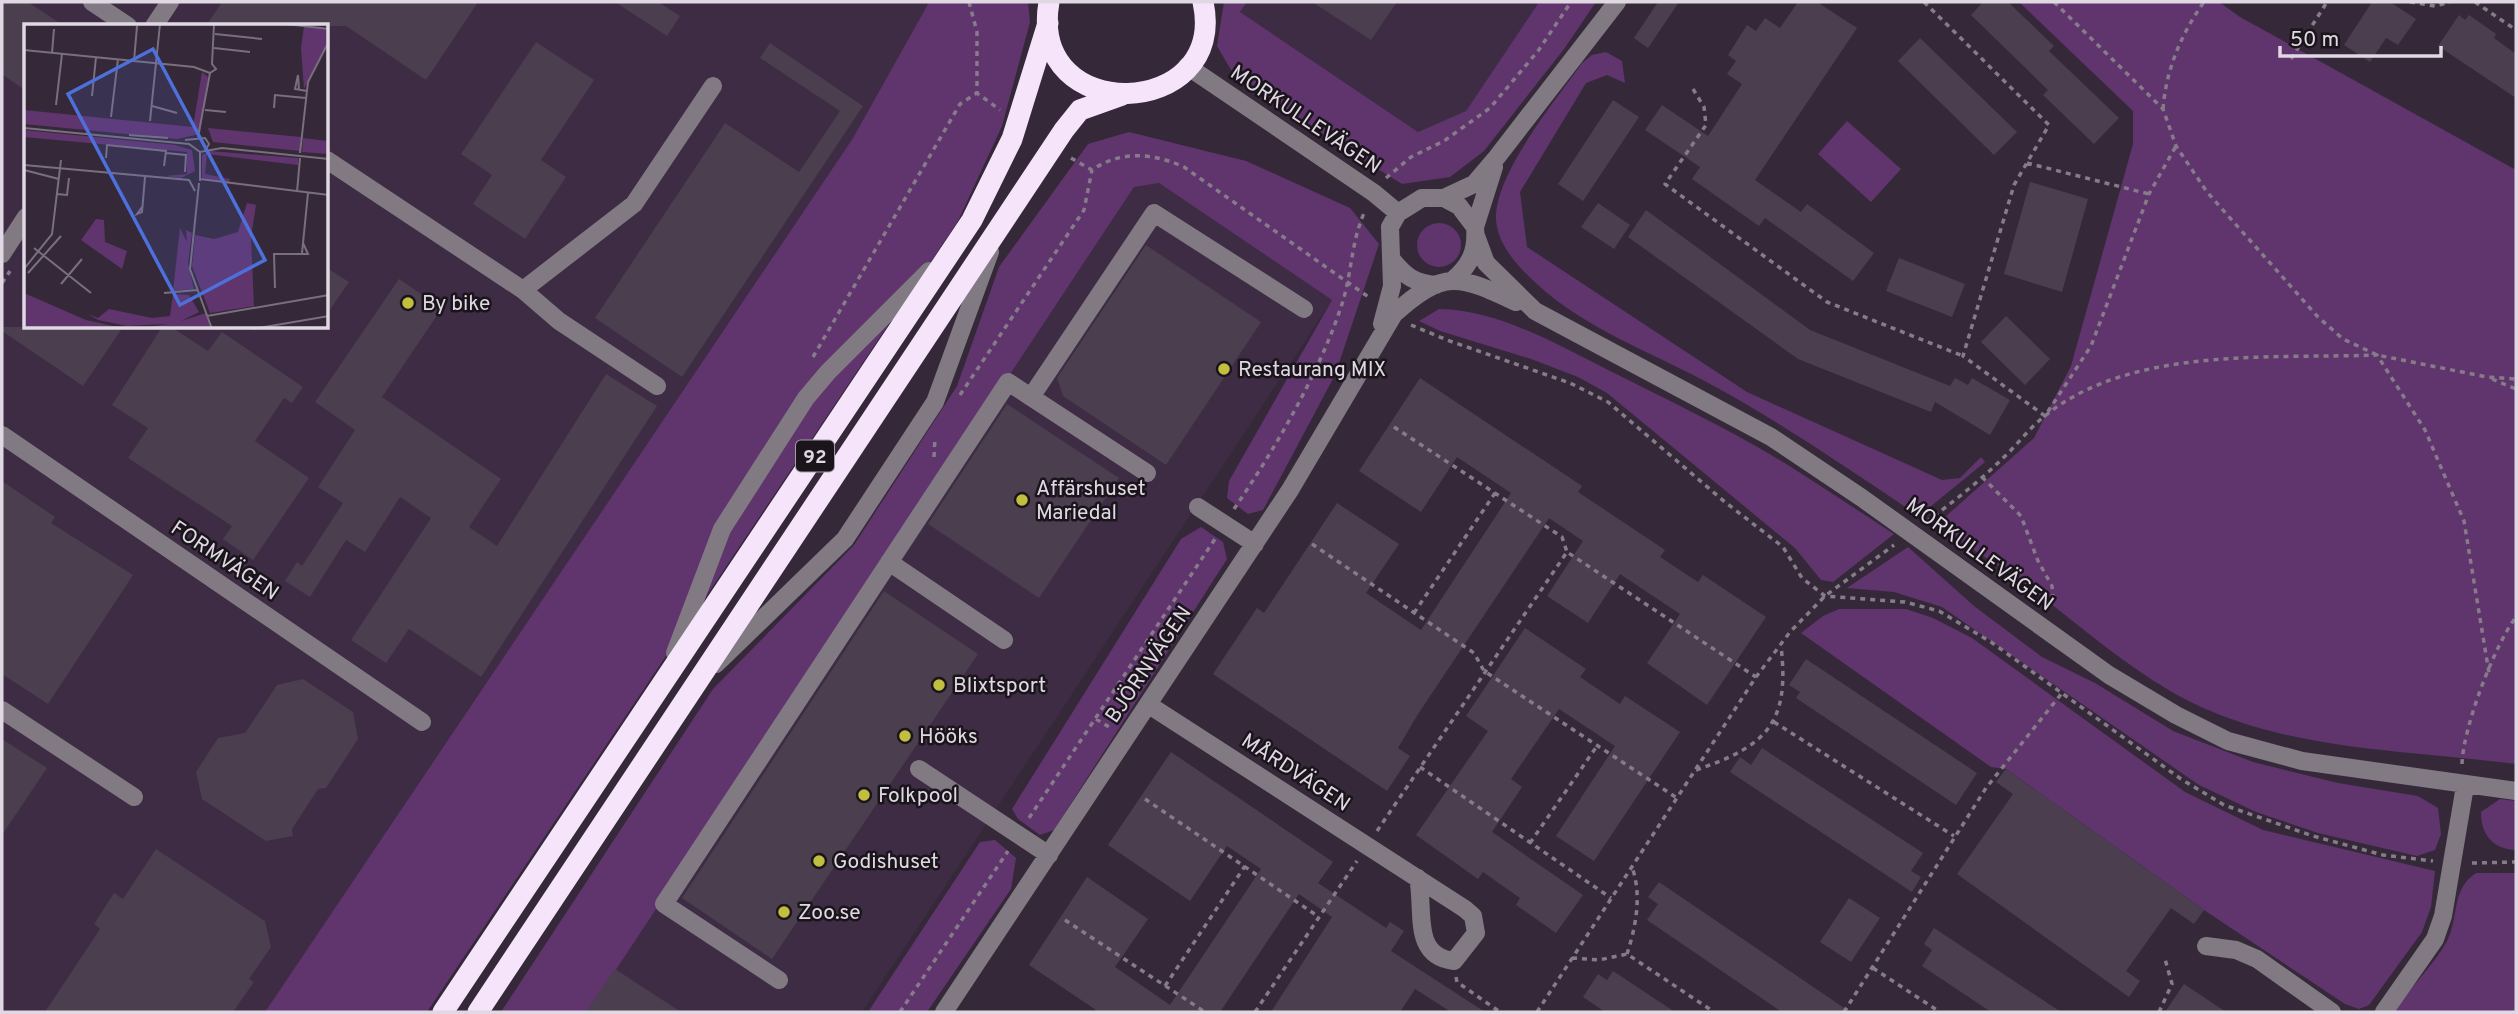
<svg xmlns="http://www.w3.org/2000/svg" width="2518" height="1014" font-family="Overpass,sans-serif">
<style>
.built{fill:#3d2c43;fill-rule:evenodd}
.green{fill:#60346d}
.building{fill:#4b3e4f}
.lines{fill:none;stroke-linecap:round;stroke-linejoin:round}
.path{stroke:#867c89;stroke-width:3.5;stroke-dasharray:5 5;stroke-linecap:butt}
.minor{stroke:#817a83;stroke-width:18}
.highway{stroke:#f5e4fa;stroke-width:21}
.poi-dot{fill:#c1be40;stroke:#1a141b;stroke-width:2.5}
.labels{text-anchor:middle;stroke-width:5;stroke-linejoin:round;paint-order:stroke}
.shield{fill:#1a141b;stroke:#a59da7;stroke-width:2}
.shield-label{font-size:19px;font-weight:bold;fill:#e0d8e3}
.street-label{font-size:21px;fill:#e0d8e3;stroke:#1a141b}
.poi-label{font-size:21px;fill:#e0d8e3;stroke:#1a141b;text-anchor:start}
.inset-road{fill:none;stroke:#796f7d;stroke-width:2}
.view{fill:#4e70db;fill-opacity:0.15;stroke:#4e70db;stroke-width:3.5}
.inset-edge{fill:none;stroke:#e0d8e3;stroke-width:3.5}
</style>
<rect width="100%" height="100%" fill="#352939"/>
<!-- built -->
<path class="built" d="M2,2H929L853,138L265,1012H2ZM26,26H327V327H26Z
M1247,2H1539L1466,111L1418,132L1240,12Z
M1159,183L1332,300L862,1012H588L1134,187Z"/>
<!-- green -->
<path class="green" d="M925,2H1028L1030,22L1002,126L958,221L427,1012H265L853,138L928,4Z
M1224,2H1247L1240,12L1418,132L1466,111L1539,2H1596L1564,49L1484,151L1450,177L1402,184L1331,140L1231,70L1217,46Z
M2019,2H2219L2240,17L2516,170V764C2417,751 2307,751 2213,712C2146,685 2090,633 2033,590C2002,567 1968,547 1936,525L2034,438L2071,366L2133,144V111Z
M1606,52L1622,61L1625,83L1607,75L1586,83L1520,192L1527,247L1747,392L1942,480L1960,478L1981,457L1985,462L1919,516C1847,468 1775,418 1699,378C1645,350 1584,327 1538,285C1520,269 1497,245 1496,219C1495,173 1556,100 1582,63L1592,55Z
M1847,121L1901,169L1871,202L1818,154Z
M1129,132L1246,161L1350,208L1379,244L1335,375L1263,510L1248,514L1227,498L1229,481L1332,300L1159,183L1134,187L588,1012H501L713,689L854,545L957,386L999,267L1088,144Z
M1417 245a22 22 0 1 1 44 0a22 22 0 1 1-44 0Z
M1439,309C1499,310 1556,344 1608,370C1670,401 1733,431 1791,467C1826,489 1860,512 1894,534L1833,582L1821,580L1795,548L1607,393L1578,377L1531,359L1440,331L1419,321Z
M1201,527L1223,542L1227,559L1054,830L1040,835L1018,819L1012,809L1181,539Z
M1908,547L1974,606L2042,657L2095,683L2173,731L2253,762L2338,783L2418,796L2438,808L2441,834L2435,850L2417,856L2318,833L2256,812L2199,785L1942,607L1894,592L1847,588Z
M1839,609H1906L1933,618L1972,638L2185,792L2263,830L2435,871L2431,907L2422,932L2369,1005L2359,1009L2345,1004L2204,910L2006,769L1991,767L1801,633L1823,616Z
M2500,799L2516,801V850C2493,849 2481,835 2481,812Z
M995,840L1016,858L1011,889L927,1012H868L980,842Z
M2476,873H2516V1012H2395C2409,987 2433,967 2447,941C2459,918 2451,889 2476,873Z"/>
<!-- building -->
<path class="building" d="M2,2H28L64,26H26V91L2,74Z
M222,2H478L426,80L346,26H206Z
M615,2H658L680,16L667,36Z
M1312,2H1397L1371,40Z
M1658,2H1679L1648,48L1634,38Z
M1798,2H1817L1857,28L1755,180L1801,212L1807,204L1874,253L1853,281L1765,218L1759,226L1692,179L1700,167L1645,130L1662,105L1708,136L1742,84L1727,74L1736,61L1728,55L1747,25L1756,31L1765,18L1780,28Z
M1983,2H2008L2054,46L2049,51L2119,118L2094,144L2043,95L2048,90L1971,15Z
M2372,2H2390L2416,19L2398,45L2386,38L2370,62L2344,45Z
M2459,15L2465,20L2469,15L2496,34L2494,38L2516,54V98L2438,46Z
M1920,38L2017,132L1994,155L1898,61Z
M536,42L594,80L541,160L566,177L525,239L473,204L492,175L461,154Z
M770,43L863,106L682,377L595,318L725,123L799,172L840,111L760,58Z
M1613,100L1639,117L1583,201L1558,184Z
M2030,182L2088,199L2062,292L2004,274Z
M1598,203L1630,225L1614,249L1581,227Z
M1646,210L1810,330L1950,386L1955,378L1968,385L1972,378L2010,400L1990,435L1935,402L1931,412L1798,359L1628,237Z
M1146,245L1261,322L1166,465L1063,396L1057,378Z
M1899,258L1965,284L1952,317L1886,291Z
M327,268L349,282L327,314Z
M399,279L442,308L382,397L501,479L469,527L497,546L606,374L657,406L481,677L409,629L386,663L351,640L431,518L400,497L365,552L346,540L310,597L285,581L297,562L302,566L343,503L318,487L355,430L315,402Z
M2006,316L2050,359L2025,385L1981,342Z
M2,327H123L83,386L2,331Z
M162,327H171L208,351L222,332L303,387L292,403L284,398L255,441L309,478L253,560L223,539L232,526L128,458L148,428L112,405Z
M1420,378L1582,486L1578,492L1665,550L1660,557L1698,582L1703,575L1766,617L1707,705L1647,663L1680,614L1620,574L1588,623L1547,596L1583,541L1549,518L1418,714L1398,748L1410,756L1387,791L1213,674L1257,608L1264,613L1337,503L1399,544L1366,593L1421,630L1511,493L1457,457L1421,512L1359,471Z
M1007,404L1119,478L1039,598L928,524Z
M2,481L55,517L51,523L133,575L48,704L2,674Z
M884,591L978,654L772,959L682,898Z
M1525,628L1586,669L1580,677L1620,704L1625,696L1680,732L1594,861L1556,836L1615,746L1559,709L1511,779L1522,787L1492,832L1583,895L1556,933L1516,905L1520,898L1483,872L1478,879L1416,835L1488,731L1466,716Z
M1806,659L1977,773L1956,805L1796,698L1800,692L1789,685Z
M303,679L353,712L358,739L326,788L318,789L292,829L293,836L266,841L202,799L196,772L218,738L245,733L277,685Z
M2,739L47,768L2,835Z
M1762,748L1923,853L1911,871L1921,877L1912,892L1730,772L1740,757L1751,765Z
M1171,752L1333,862L1318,883L1386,928L1390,922L1404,931L1391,951L1485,1012H1451L1415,989L1400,1012H1271L1332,917L1299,894L1220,1012H1099L1029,965L1087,877L1148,919L1115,967L1170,1005L1261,869L1227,846L1190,901L1108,845Z
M2006,769L2204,910L2194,924L2171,908L2126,971L2140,981L2129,997L1957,874L2013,794L1996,782Z
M156,849L265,921L271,947L249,979L254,982L233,1012H45L100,929L94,924L114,893L123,899Z
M1659,882L1850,1012H1782L1647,920L1658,904L1648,897Z
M1849,898L1880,918L1851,962L1820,942Z
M1934,928L2061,1012H1991L1922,966L1932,950L1924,944Z
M615,969L681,1012H586Z
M1613,971L1675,1012H1605L1583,997L1598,974L1607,980Z
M2184,984L2226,1012H2165Z"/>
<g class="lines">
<!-- path -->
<path class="path" d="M969,2L977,32V93L1000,110
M1924,2L2049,125L2014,185L1963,356L2045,416L2091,346L2149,194L2176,146
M2054,2L2163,109L2176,146L2207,192L2318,317L2343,339L2377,355L2487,377L2516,379
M2410,2L2435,6L2450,2
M2475,2L2516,30
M2291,59L2327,2
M1693,89L1704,107L1706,125L1665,184L1827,302L1963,356
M2163,109C2166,70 2181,34 2204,2
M1071,158L1092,170C1121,150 1153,153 1184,167L1370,298
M2027,163L2149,194
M1386,178L1411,157L1444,141L1490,108L1538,51L1571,2
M2,283L10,271
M1411,325L1447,340L1570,383L1608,402L1725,502L1783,547L1802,578L1825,596L1905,602L1939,611L1991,642L2181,779L2224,805L2313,836L2383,855L2433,861
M813,357L960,104L977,93
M2492,379L2516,389
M960,395L1084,210L1092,170
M1394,427L1562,537L1567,552
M934,457L935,437
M1982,477L2021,516L2038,561L2052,586L2053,597L2048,608
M1234,509C1275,449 1319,374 1342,304C1352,273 1351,241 1365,211
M1926,522C1953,502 1980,481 2004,457C2018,444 2030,427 2046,415C2132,346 2272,359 2377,355L2425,430L2464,521L2489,673
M1312,544L1474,653L1484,671L1677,798
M1414,613L1495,493
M1096,719L1109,727
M1774,722L1954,836
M2462,764C2463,728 2494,646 2516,617
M1420,767L1611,898
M1696,770C1767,746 1790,723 1781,646
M1145,799L1319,917
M1029,818L1215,539
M1377,831L1567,552L1756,677
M1530,843L1597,746
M2472,863L2516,862
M1065,920L1205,1012
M1627,954C1636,926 1642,895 1632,867
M1572,958L1599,960L1627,954L1714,1012
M1873,968L1940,1012
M1456,977L1457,982L1500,1012
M1165,986L1245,866
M900,1012L1008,851
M1255,1012L1357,861
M1537,1012L1756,677L1790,632L1825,596L1894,545
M1844,1012L1986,788L2062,693
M2159,1012L2172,984L2165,959"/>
<!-- minor -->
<path class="minor" d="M92,2L128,26
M154,26L170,2
M1187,66L1374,193L1398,213
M327,160L523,290L559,321L657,386
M1444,198L1474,184L1497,157L1617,2
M1475,227L1494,167
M1476,236L1486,263L1535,311L1771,437L1862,498L2109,675L2176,715L2228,741L2302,761L2516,791
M2,254L26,217
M1393,261C1406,277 1415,283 1436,285
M523,290L634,204L713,86
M1382,324L1392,286L1390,227L1398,213L1422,198H1444L1459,206L1475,227C1477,250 1471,264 1454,279
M1031,397L1154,213L1304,309
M2,435L422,722
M1198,507L1255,544
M889,562L1004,640
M675,653L722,529L806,398L828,372L929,271
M716,664L845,539L935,402L990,252
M1149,705L1465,909L1473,916L1476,933L1454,961C1411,956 1425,910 1418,878
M2,710L134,797
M919,769L1049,855
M2206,946L2236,950L2257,959L2332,1012
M779,980L664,904L1008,382L1147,473
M944,1012L1290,490L1394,314C1444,269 1459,275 1516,302
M2384,1012L2435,939L2443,916L2465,786"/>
<!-- highway -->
<path class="highway" d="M1049,2C1027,128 1229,120 1203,2
M443,1012L972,220L1012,139L1048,23
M478,1012L1064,130L1080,110L1122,95"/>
</g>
<!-- markers -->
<g class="poi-dot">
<circle cx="408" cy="303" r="7"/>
<circle cx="1224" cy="369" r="7"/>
<circle cx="1022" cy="500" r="7"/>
<circle cx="939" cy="685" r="7"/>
<circle cx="905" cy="736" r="7"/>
<circle cx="864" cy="795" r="7"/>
<circle cx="819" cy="861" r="7"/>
<circle cx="784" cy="912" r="7"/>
</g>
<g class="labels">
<!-- shield labels -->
<rect class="shield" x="796" y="440.5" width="38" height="31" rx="5"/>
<g class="shield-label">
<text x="815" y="463">92</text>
</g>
<!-- street labels -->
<g class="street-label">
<text transform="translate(1306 119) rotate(34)" y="7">MORKULLEVÄGEN</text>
<text transform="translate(1980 554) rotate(36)" y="7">MORKULLEVÄGEN</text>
<text transform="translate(225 560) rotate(34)" y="7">FORMVÄGEN</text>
<text transform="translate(1148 664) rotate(-56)" y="7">BJÖRNVÄGEN</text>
<text transform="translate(1296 772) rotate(33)" y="7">MÅRDVÄGEN</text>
</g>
<!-- poi labels -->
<g class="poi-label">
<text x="422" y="310">By bike</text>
<text x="1238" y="376">Restaurang MIX</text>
<text x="1036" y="495">Affärshuset<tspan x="1036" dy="24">Mariedal</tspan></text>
<text x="953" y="692">Blixtsport</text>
<text x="919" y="743">Hööks</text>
<text x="878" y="802">Folkpool</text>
<text x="833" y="868">Godishuset</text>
<text x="798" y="919">Zoo.se</text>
</g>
</g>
<!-- overview -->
<g transform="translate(24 24)">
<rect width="304" height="304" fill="#352939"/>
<path d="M280,2L305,5L304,17L280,65L277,24ZM178,48L184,53L176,110L153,115L0,100V86L169,103ZM184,104L277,113L276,127L189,118ZM0,106L151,121L168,126L171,147L157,154L141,152L163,150V128L0,113ZM279,114L304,117V130L278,128ZM186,127L274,134V141L183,130L181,150L206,155L205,159L178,154V131ZM223,179L232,181L227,213L230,282L186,289L168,242L171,211L190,215L214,208ZM72,195L80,196L81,218L103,227L98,245L57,216ZM156,204L163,218L162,206L168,209L164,239L170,265L149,267ZM0,269L62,296L89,302L117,304L143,300L103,302L74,296L64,290L74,294L85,285L128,294L146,292L149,270L165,271L175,288L157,297L182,289L188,304H0Z" fill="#60346d"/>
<path class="inset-road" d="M262,0L305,5M191,10L238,15M190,24L226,28M0,26L170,43L186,49M28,29L30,5M110,37L113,2M186,49L192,45L188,40L190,0M275,66L274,51L271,65L283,67M68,72L72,33M32,81L38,30M128,82L153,89M250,84L251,71L282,74M181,86L202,88M87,93L94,35M126,97L136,0M0,104L165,120L176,128L198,124L305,135M105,111L144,114M174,113L186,49M161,116L181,114L185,120L181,127M142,129L162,131L161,148M276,129L284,58L305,17M82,134L83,121L142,127L140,142M0,141L165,156L171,167M0,146L35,155M176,155L305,171M176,157V128M175,159L166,245L188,305M273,168L276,134M33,170L43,171L45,154M118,183L113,190L118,188L121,153M10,224L67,269M278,229L284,169M0,245L28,210L37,136M4,249L37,212M37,260L58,235M251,264L250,230H284L279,219M140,269L173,266M183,292L305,271M229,305L305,292"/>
<path class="view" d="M129,25L241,236L156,281L44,70Z"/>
<rect width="304" height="304" class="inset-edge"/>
</g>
<!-- border -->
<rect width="2518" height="1014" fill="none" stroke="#e0d8e3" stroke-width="7"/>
<!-- scale -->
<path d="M2280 46v10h161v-10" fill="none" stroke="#e0d8e3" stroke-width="3.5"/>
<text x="2290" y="46" font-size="21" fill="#e0d8e3" stroke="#1a141b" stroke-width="5" paint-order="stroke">50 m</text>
</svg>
